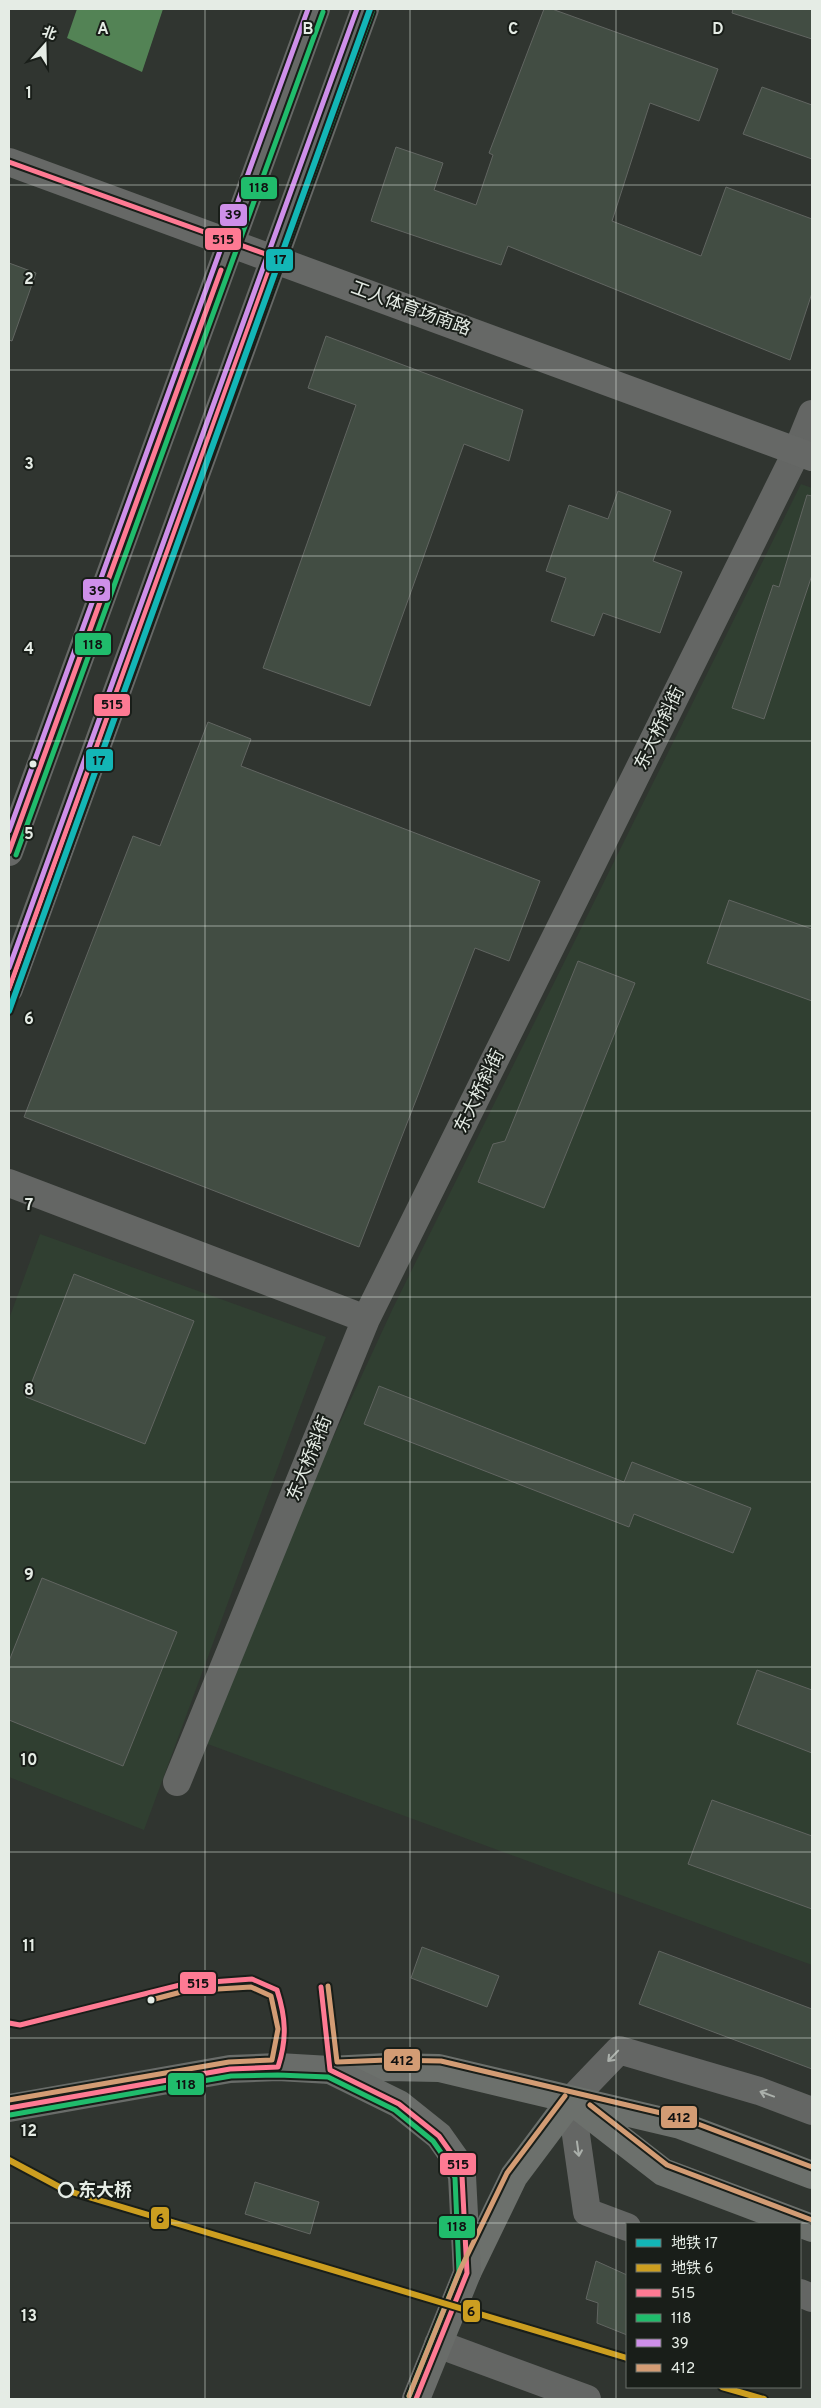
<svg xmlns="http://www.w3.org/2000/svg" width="821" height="2408" font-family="Overpass,'Noto Sans SC',sans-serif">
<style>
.built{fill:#303f31}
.water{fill:#538355}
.building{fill:#424d43;stroke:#616561}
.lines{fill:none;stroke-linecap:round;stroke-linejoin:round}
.street{stroke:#646664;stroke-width:28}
.secondary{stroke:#666866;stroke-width:28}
.primary{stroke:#6c706c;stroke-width:28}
.highway{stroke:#696c69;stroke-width:28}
.bus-1-casing{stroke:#191e19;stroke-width:9}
.bus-2-casing{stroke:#191e19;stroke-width:9}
.bus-3-casing{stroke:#191e19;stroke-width:9}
.bus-4-casing{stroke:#191e19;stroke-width:9}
.bus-1{stroke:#fe7a93;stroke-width:5}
.bus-2{stroke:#20bc6c;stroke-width:5}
.bus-3{stroke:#ce8fe9;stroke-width:5}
.bus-4{stroke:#d39c74;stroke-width:5}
.metro-1-casing{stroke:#191e19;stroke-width:10}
.metro-2-casing{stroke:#191e19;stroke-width:10}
.metro-1{stroke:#13b6b6;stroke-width:6}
.metro-2{stroke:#cc9e20;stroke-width:6}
.oneway{stroke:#abb0ab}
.grid{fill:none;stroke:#e5ece5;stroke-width:1;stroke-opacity:0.55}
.bus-dot{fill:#e5ece5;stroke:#191e19;stroke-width:2}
.stop-dot{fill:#191e19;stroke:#e5ece5;stroke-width:2.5}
.labels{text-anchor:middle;stroke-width:4;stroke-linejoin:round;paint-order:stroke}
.street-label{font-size:18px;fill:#e5ece5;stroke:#191e19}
.stop-label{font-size:18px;font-weight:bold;fill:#e5ece5;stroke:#191e19;text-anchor:start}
.grid-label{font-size:16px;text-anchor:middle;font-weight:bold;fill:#e5ece5;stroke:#191e19;stroke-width:4;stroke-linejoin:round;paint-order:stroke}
.line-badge{stroke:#191e19;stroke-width:2}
.pale-badge-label{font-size:14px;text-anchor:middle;font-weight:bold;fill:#111}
</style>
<rect width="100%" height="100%" fill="#303530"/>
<!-- built -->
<path class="built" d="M801,484L812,488V1965L194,1739L392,1310Z
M40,1234L326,1337L144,1830L9,1777V1319Z"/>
<!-- water -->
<path class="water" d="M77,9H163L142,72L67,38Z"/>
<!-- building -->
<path class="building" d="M544,9H552L718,69L699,121L650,103L612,221L701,256L726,187L812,219V293L790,360L508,246L501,265L371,221L396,147L443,163L434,190L476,205L493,155L489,153Z
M733,9H812V39L732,13Z
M762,87L812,105V159L743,134Z
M9,263L36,273L12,341L9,340Z
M326,336L523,410L509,461L464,444L370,706L263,668L356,405L308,388Z
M618,491L671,511L653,561L682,572L660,633L603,613L594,636L551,621L566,578L546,571L569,505L608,519Z
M807,495L812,496V575L764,719L732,708L773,585L779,587Z
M208,722L251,739L241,766L540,881L509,961L475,948L359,1247L24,1117L133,836L160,846Z
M729,900L812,929V1001L707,963Z
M578,961L635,983L544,1208L478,1182L493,1144L505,1141Z
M74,1274L194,1321L145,1444L26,1397Z
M379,1386L624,1482L632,1462L751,1508L733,1553L634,1514L629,1527L364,1424Z
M42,1578L177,1632L123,1766L9,1720V1661Z
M757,1670L812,1690V1753L737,1724Z
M712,1800L812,1836V1909L688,1864Z
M422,1947L499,1976L487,2007L411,1978Z
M659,1951L812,2009V2069L639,2004Z
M255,2182L319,2202L310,2234L245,2214Z
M596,2261L627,2275V2335L597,2323L598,2303L586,2299Z"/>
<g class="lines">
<!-- street -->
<path class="street" d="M9,1183L366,1319
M177,1782L366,1319L797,451L812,414
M627,2227L587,2212L571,2100L619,2050L759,2091L812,2111
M800,2293L812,2298
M438,2344L587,2399"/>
<!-- secondary -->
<path class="secondary" d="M9,162L812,457
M9,852L316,9
M9,989L365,9"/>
<!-- primary -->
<path class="primary" d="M330,2070L387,2067L439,2068L680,2125L812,2175
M578,2106L663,2172L812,2228
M467,2273L514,2176L571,2100"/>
<!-- highway -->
<path class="highway" d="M9,2108L230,2069L278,2067L330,2070L399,2104L439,2136L456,2160L462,2176L467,2273L416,2399"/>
<!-- bus-1 casing -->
<g class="bus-1-casing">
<path id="bus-1" d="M9,162L274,257L9,989
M9,852L221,270
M321,1987L330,2070L399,2104L439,2136L456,2160L462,2176L467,2273L416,2399
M9,2023L20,2025L184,1984L252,1979L277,1990C286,2018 287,2039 278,2067L230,2069L9,2108"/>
</g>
<!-- bus-2 casing -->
<g class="bus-2-casing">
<path id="bus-2" d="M16,855L323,12
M16,992L372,12
M10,2115L231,2076L278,2075L328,2077L395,2110L433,2141L449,2164L455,2178L459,2272L409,2396"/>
</g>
<!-- bus-3 casing -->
<g class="bus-3-casing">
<path id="bus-3" d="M9,831L308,9
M9,968L357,9"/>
</g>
<!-- bus-4 casing -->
<g class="bus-4-casing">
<path id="bus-4" d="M328,1986L337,2062L387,2060L441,2061L682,2118L812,2167
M9,2100L229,2062L272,2060L278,2029L271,1996L251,1987L185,1991L151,2000
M590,2105L667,2165L812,2220
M409,2396L460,2270L507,2173L565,2096"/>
</g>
<!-- bus-1 -->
<use href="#bus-1" class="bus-1"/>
<!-- bus-2 -->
<use href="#bus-2" class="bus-2"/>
<!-- bus-3 -->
<use href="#bus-3" class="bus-3"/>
<!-- bus-4 -->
<use href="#bus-4" class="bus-4"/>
<!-- metro-1 casing -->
<g class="metro-1-casing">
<path id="metro-1" d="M9,1011L370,9"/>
</g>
<!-- metro-2 casing -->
<g class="metro-2-casing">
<path id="metro-2" d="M9,2160L65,2190L627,2358
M722,2387L764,2399"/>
</g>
<!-- metro-1 -->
<use href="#metro-1" class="metro-1"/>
<!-- metro-2 -->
<use href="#metro-2" class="metro-2"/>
</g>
<!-- one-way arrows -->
<defs><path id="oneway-shaft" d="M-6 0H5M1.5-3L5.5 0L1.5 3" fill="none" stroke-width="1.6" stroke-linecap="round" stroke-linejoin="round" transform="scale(1.25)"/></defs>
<g class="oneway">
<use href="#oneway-shaft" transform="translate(613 2056) rotate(134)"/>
<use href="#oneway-shaft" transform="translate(767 2094) rotate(-160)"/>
<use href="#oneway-shaft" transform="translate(578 2149) rotate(82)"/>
</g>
<!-- grid -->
<path class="grid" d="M205,9V2399M410,9V2399M616,9V2399M9,185H812M9,370H812M9,556H812M9,741H812M9,926H812M9,1111H812M9,1297H812M9,1482H812M9,1667H812M9,1852H812M9,2038H812M9,2223H812"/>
<!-- markers -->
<g class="bus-dot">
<circle cx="33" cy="764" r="4.5"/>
<circle cx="151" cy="2000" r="4.5"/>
</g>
<circle class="stop-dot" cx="66" cy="2190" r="7"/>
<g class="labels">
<!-- street labels -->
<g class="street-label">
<text transform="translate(411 308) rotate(20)" y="6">工人体育场南路</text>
<text transform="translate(659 728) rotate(-64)" y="6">东大桥斜街</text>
<text transform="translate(479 1091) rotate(-64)" y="6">东大桥斜街</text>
<text transform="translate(309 1458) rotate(-68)" y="6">东大桥斜街</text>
</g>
<!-- stop labels -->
<g class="stop-label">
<text x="78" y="2196">东大桥</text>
</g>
</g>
<g class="grid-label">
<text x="103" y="34">A</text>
<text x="308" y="34">B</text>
<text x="513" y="34">C</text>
<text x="718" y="34">D</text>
<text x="29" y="98">1</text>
<text x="29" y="284">2</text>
<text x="29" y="469">3</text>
<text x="29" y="654">4</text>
<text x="29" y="839">5</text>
<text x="29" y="1024">6</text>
<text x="29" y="1210">7</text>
<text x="29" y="1395">8</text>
<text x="29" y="1580">9</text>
<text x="29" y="1765">10</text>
<text x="29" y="1951">11</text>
<text x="29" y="2136">12</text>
<text x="29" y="2321">13</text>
</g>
<g class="line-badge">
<rect x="240" y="176" width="38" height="24" rx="5" fill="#20bc6c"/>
<rect x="219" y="203" width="29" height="24" rx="5" fill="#ce8fe9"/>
<rect x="204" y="227" width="38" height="24" rx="5" fill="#fe7a93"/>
<rect x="265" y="248" width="29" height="24" rx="5" fill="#13b6b6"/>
<rect x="82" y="578" width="29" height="24" rx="5" fill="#ce8fe9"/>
<rect x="74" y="632" width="38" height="24" rx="5" fill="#20bc6c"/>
<rect x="93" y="693" width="38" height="24" rx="5" fill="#fe7a93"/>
<rect x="85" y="748" width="29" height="24" rx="5" fill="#13b6b6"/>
<rect x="179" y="1971" width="38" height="24" rx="5" fill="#fe7a93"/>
<rect x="383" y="2048" width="38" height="24" rx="5" fill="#d39c74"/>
<rect x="167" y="2072" width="38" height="24" rx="5" fill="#20bc6c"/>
<rect x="660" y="2105" width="38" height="24" rx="5" fill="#d39c74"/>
<rect x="439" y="2152" width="38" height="24" rx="5" fill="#fe7a93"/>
<rect x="150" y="2206" width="20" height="24" rx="5" fill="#cc9e20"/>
<rect x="438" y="2215" width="38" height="24" rx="5" fill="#20bc6c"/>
<rect x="462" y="2299" width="19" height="24" rx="5" fill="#cc9e20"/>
</g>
<g class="pale-badge-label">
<text x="259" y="192">118</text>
<text x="233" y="219">39</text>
<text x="223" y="244">515</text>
<text x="280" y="264">17</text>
<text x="97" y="595">39</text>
<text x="93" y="649">118</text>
<text x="112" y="709">515</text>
<text x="99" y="765">17</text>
<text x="198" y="1988">515</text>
<text x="402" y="2065">412</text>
<text x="186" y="2089">118</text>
<text x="679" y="2122">412</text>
<text x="458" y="2169">515</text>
<text x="160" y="2223">6</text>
<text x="457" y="2231">118</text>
<text x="471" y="2316">6</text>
</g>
<!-- border -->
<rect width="821" height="2408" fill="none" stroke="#e5ece5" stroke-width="20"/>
<!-- legend -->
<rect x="626" y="2223" width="175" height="165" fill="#191e19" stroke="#6b706b"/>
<rect x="636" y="2239" width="25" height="8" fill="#13b6b6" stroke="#6b706b"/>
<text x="671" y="2248" font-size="15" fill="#e5ece5">地铁 17</text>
<rect x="636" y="2264" width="25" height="8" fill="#cc9e20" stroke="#6b706b"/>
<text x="671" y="2273" font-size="15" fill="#e5ece5">地铁 6</text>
<rect x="636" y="2289" width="25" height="8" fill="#fe7a93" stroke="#6b706b"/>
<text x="671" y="2298" font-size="15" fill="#e5ece5">515</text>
<rect x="636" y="2314" width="25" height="8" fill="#20bc6c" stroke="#6b706b"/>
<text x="671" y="2323" font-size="15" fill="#e5ece5">118</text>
<rect x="636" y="2339" width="25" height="8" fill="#ce8fe9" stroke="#6b706b"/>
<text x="671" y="2348" font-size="15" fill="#e5ece5">39</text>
<rect x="636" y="2364" width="25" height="8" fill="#d39c74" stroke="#6b706b"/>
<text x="671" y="2373" font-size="15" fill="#e5ece5">412</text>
<!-- north arrow -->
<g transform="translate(45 45) rotate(20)" stroke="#191e19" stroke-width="4" paint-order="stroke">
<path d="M0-4L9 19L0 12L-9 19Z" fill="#e5ece5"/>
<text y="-8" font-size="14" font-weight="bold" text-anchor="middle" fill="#e5ece5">北</text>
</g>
</svg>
